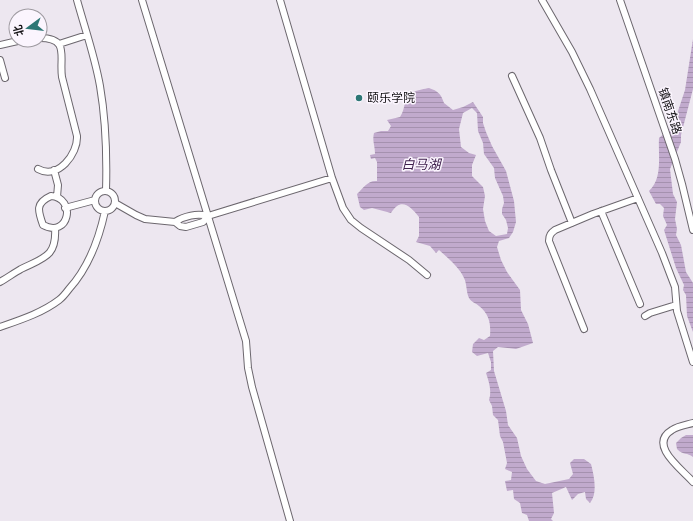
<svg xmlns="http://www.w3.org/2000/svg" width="693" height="521" font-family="Raleway,'Noto Sans SC',sans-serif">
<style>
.water{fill:url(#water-rules);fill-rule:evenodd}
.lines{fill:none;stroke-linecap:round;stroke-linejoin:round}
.minor-casing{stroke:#6c676e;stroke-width:8}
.minor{stroke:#fff;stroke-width:6}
.poi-dot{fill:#2d7775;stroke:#fbf5fe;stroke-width:1.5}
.labels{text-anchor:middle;stroke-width:3;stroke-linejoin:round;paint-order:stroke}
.poi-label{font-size:12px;fill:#131114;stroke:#fbf5fe;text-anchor:start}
.street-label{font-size:12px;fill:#131114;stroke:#fbf5fe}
.water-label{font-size:13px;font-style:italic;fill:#40214e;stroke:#fbf5fe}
</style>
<defs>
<pattern id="water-rules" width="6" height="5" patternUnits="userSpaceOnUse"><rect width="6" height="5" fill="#c1aacd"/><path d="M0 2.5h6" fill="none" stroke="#a591af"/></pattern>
</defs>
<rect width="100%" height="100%" fill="#ede7f0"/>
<!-- water -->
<path class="water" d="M693,39V89L681,135V142L670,169L673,194L677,202L675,219L677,229L676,235L681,245L686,272L693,283V332L687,316L686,295L683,290L684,285L676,268L664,230L667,225L663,216L664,208L660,204H656L649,191C663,178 658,156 659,138L673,126L685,90Z
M429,88C438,91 441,94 444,103L453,110L463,107L473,102L483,117V123L486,132L492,146L506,171L514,201L516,222L513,232L509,238L499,241L497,247L501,260L507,272L520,290L521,310L528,324L533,343L516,349L498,347L493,351L494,371L506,411L508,425L517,438L521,456L527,469L536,481L545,484L569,479L573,474L570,463L574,459H584L591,464C594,476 598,493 590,503L586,499L585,492L578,494L572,500L566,487L552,493L554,513L551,519L553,521H529L527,515L522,513L520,503L514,499L513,490L507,491L505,481L511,480L512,472L505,469L507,463L503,442L500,436L498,420L493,415L492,406L489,400C492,391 489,382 486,373L491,370V362L488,353L477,356L472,352L473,344L479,338L484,340L490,336C491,323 489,314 479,306C476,303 471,302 469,298C466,292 467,284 464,278C459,267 448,258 439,250L436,253L430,246L416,242L419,236V217C410,206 401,197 391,213L372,208L364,210L360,207L357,194C363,188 368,180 377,181V162L375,158L371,159L370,155L375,154C375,145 372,141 374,133L381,131H388L391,126L387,120L400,117C403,112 404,108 405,102C406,91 420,90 429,88ZM472,108L477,113L478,131L483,143L484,154L494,168L495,178L503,196L504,203L502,209V214L506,220L508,228L507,234L496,236L489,231L485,221L483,209L485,196L483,187L472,176V165L476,155L469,153L461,147L459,129L463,113Z
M686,435H693V457C687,452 684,456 677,449L676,443L681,438Z"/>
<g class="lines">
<!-- minor casing -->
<g class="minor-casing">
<path id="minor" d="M77,0C85,29 95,57 100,86C106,121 107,156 106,191
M142,0L246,341L248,368L252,387L290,521
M280,0L332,178L343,208L351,220L361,228L409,260L427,275
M542,0L572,52L590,89L662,253L675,287L677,311L693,362
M620,0L675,159L682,184L693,230
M59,44L87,35
M0,45L22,40
M0,60L5,78
M512,76L540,138L551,170L572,223
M38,169C58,180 78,154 77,136L62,77C59,57 70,38 40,38
M54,170L58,185L57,197
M95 201a10 10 0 1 1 20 0a10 10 0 1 1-20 0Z
M51,196C77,198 69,239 43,225C38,211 35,203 51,196Z
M115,203L136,215L145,219L175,222L180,226L186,227L203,222L208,216
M65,208L95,200
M601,211L640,304
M175,222C184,216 197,213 208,216L332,178
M0,282C7,278 14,273 21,269C43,258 57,257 55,228
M645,316L650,313L676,305
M0,327C20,320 42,313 59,300C63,297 66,293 69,289C89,267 99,239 105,211
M584,329L549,241C549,235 551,233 555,230L593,214L638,198
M693,423C686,425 678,426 672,430C647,445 683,470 693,482"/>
</g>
<!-- minor -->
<use href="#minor" class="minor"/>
</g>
<!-- markers -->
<circle class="poi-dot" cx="359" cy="98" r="4"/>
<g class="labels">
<!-- poi labels -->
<g class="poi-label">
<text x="367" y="102">颐乐学院</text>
</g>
<!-- street labels -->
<g class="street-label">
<text transform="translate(670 111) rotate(71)" y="4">镇南东路</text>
</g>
<!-- water labels -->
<g class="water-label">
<text x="421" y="169">白马湖</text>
</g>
</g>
<!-- north arrow -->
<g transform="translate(28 28) rotate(255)"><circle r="19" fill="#fbf5fe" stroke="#9e9aa0"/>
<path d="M0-3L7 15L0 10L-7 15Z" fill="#2d7775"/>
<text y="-6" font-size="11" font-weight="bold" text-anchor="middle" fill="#131114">北</text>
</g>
</svg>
